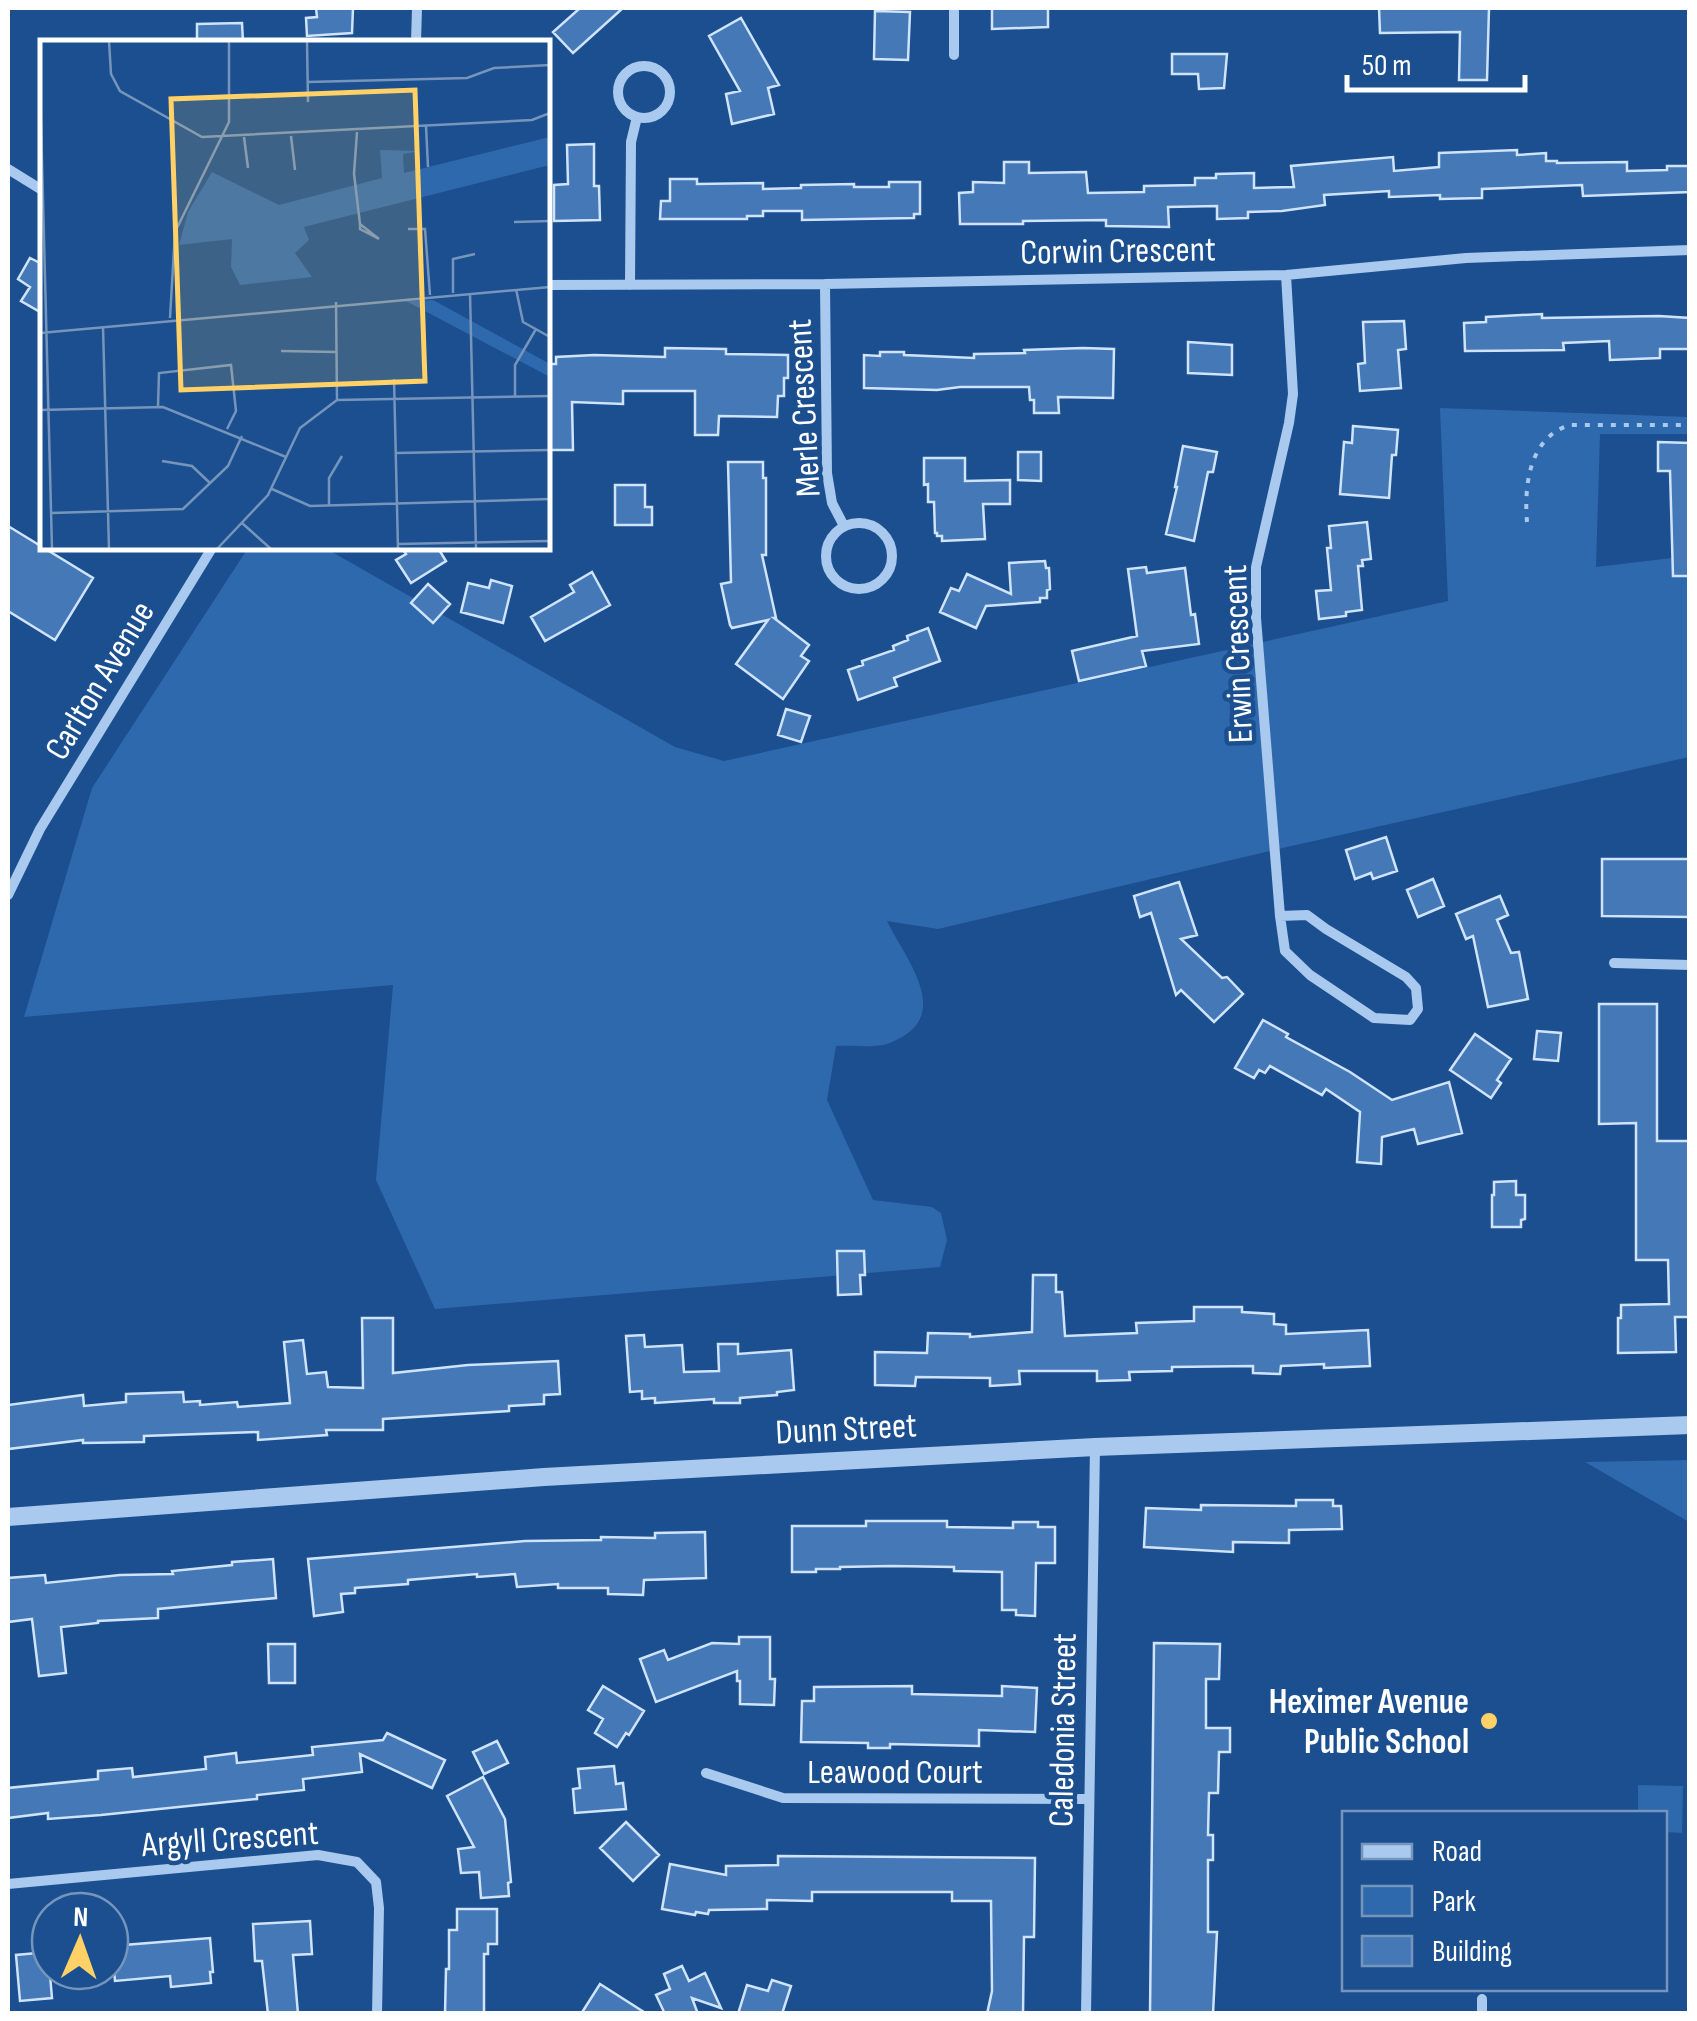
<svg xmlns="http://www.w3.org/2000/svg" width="1697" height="2021" font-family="'Sofia Sans Condensed',sans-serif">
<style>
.green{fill:#2e69ad}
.building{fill:#4478b7;stroke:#cfe3fa;stroke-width:2.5}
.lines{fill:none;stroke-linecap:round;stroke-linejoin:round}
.path{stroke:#a9c9ee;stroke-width:4;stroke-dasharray:5 8;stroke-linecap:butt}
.minor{stroke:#a9c9ee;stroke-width:10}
.tertiary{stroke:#a9c9ee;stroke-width:18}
.poi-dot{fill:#ffd166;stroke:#1b4f8f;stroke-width:4}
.labels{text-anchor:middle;stroke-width:9;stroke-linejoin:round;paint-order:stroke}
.street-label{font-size:35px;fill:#fff;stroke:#1b4f8f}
.poi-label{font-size:35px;font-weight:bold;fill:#fff;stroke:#1b4f8f;text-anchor:end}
.inset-road{fill:none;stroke:#7695bc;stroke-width:2.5}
.view{fill:#ffd166;fill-opacity:0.15;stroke:#ffd166;stroke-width:5}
.inset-edge{fill:none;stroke:#fff;stroke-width:5}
</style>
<rect width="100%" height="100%" fill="#1b4f8f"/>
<!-- green -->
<path class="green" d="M1440,408L1689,417V434H1600L1596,567L1689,556V757L1278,849L938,929L887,921C906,960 955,1016 892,1042C877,1049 852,1045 836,1046L827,1100L873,1200L932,1207L941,1213L947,1240L940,1267L435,1309L376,1180L393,985L24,1017L92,788L248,548H325L675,747L724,761L1448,601Z
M1689,1460V1522L1585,1462Z
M1638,1785L1683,1786L1682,1833L1665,1832L1664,1814L1638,1813Z"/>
<!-- building -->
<path class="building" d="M316,8H353L352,33L307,36L306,18L317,17Z
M580,8H623L573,53L553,32Z
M992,8H1048V27L992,29Z
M1379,8H1489L1487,80H1459L1460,32L1380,33Z
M875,11L910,12L908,60L874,59Z
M741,18L779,85L768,88L774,114L732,124L726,94L740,91L709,36Z
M242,23L243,42H197V24Z
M1172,54H1227L1224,88L1199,89L1198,74H1172Z
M594,144V186H599L600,220L554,221V185L568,184L567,145Z
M1517,150V155L1546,153V161H1557V163L1627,162V171L1667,170V166H1690V192L1583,196L1582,185L1482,189V198L1440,199V195L1389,197V191L1324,195L1325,205L1282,211L1248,212V218L1217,219V206L1168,207L1169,227L1106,226V220L1023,221V224H960L959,193L973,192V182L1004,183V162H1029V173L1086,172L1088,193L1144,192V186L1195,185V178H1216V174L1254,173V188L1294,187L1291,166L1393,157L1394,171L1439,167V153Z
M670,179H697V184L763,183V189L801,188V185L854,184V187H889V182H920V214H914V218L802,220V211H763V216H747V219H660L661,201H670Z
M30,258L42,264V313L21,301L30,287L18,279Z
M1542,314V318L1659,316L1690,318V349H1660V358L1610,360L1609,341L1563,343L1564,350L1465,351L1464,323L1486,322V317Z
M1404,321L1406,349L1398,350L1401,388L1360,391L1358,364L1365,363L1363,322Z
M1188,342L1232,345V375L1188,373Z
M665,348L726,349V354L788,355V378H784V396H778L777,417L719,416L718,435H695V391H623V404L572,402L573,450H548V364H556V357L594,355L665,357Z
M1083,348L1114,349L1113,398L1058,397L1059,413H1034V400H1030L1029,387H960L937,390L864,388V355L880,356V352H904V355L974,358V354L1025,353L1024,350Z
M1353,426L1398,430L1396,455H1392L1389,498L1340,494L1344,442L1352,443Z
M1658,442L1690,443V576H1673L1670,471H1658Z
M1183,446L1217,452L1213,472H1208L1194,541L1166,534L1177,487H1175Z
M1018,452H1041V481L1018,480Z
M924,458H965V481L1010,480V504H983L985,539L942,541V536H937V533H935L934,502H928V484L924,485Z
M728,462H763V478H766V555H762L776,618H774L809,645L801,656L809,661L783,699L736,664L768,620L732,628L730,625L721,584L731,582Z
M615,485H645V507H652V525H615Z
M1367,522L1371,559L1362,560L1363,566H1358L1362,610L1346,612V616L1319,619L1316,591L1331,590L1327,548H1331L1329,526Z
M8,526L93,578L55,640L8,611Z
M402,548H438L446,561L411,583L396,560L406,554Z
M1045,561L1046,568H1049L1050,589L1047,590V598H1040V602L986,606L976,628L940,612L951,588L959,591L967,574L1011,594L1009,563Z
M1146,567L1147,573L1185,568L1191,615L1195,614L1199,644L1142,651L1146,666L1079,681L1072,651L1137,636L1128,569Z
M592,572L610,605L545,641L531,617L574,592L570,585Z
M491,580L512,586L503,623L461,612L468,583L489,588Z
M428,584L450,604L433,623L411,603Z
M928,628L940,661L894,678L897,686L858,700L848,670L863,665L862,661L894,650L893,646L908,640L907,636Z
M786,709L810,716L801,742L778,735Z
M1386,837L1397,871L1373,879L1371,873L1355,879L1346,850Z
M1602,859H1690V917L1602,916Z
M1433,879L1444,906L1418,917L1407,890Z
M1179,882L1197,935L1181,939L1222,978L1227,977L1243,994L1214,1022L1181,990L1176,995L1151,913L1140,917L1134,896Z
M1500,896L1508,915L1497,920L1511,953L1519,952L1528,999L1488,1007L1473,936L1466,939L1456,914Z
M1599,1004H1657V1141H1690V1317H1675L1676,1352L1618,1353V1318H1621V1305L1669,1304L1668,1260H1636V1123L1599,1124Z
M1263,1020L1288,1034L1286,1037L1350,1072L1392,1100L1449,1082L1462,1133L1418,1144L1414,1129L1382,1137L1381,1164L1357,1162L1360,1112L1326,1089L1322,1095L1270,1066L1265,1073L1259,1070L1254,1078L1235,1068Z
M1537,1031L1561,1033L1558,1061L1534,1059Z
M1475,1034L1511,1059L1497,1080L1501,1083L1491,1098L1450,1070Z
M1516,1181V1195H1525V1219L1521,1220V1227H1492V1195H1494V1182Z
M837,1251H864L865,1275H860L861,1294L838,1295Z
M1033,1275H1056V1292H1062L1065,1336L1137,1333L1136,1323L1194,1321V1307H1242V1312L1274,1314V1324L1286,1325V1334L1368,1330L1370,1366L1324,1368V1364L1281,1366L1280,1374L1253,1373V1366L1172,1367V1371L1129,1372L1130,1380L1097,1381V1371H1019L1020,1384L990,1386V1378L916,1377L915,1386L875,1385V1352L927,1353L928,1333L970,1334V1337L1032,1332Z
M362,1318H393V1373L468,1365L558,1361L560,1394L544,1395V1404L509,1406V1411L383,1419V1430H326L327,1435L258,1440V1432L144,1436V1442L83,1443V1440L8,1449V1405L83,1395L84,1406L126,1402V1394L183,1392L184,1402L200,1401V1405L237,1402L238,1407L290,1403L284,1342L303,1340L307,1374L326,1372L328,1387L363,1388Z
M644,1335L645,1347L682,1345L684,1372L719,1371L718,1344H738V1354L791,1350L794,1390L777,1392V1395L740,1398V1403H714V1399L655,1403V1398L642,1399V1391L630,1392L626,1336Z
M1296,1500H1333V1506H1341L1342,1529L1289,1530V1543L1233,1542V1552L1144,1547L1146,1508L1201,1510V1505L1296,1506Z
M866,1521H947V1527L1013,1528V1522H1038V1527H1055V1563H1036L1035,1616L1016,1615V1610H1002V1572L954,1571V1567L892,1566L840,1567V1569H816V1572H792V1526H866Z
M705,1532L706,1578L644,1580L643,1595L608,1594V1588H558V1584L517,1587L515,1574L477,1577V1574L408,1580V1584L355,1588V1593L341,1594L343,1612L314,1616L308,1559L525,1541L601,1540V1537L655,1538V1533Z
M273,1559L276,1598L158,1609V1618L98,1621V1623L61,1627L66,1673L39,1676L32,1619L8,1622V1578L45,1575L46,1583L120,1575L173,1574L172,1571L232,1565V1562Z
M739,1637H770V1679H775L774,1705L740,1704V1681H737V1671L656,1702L640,1659L664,1650L668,1660L712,1643L739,1644Z
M1154,1643L1220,1644L1219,1679H1206V1728H1230V1752H1219L1218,1793H1209L1208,1835H1213V1860H1208V1932H1217L1213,2014H1150Z
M268,1644H295V1683H269Z
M603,1686L644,1711L629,1735L626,1733L617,1747L595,1733L603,1719L588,1710Z
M912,1686V1694L1002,1696V1686L1037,1688L1035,1732L979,1730V1746L890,1744V1748H868V1743L801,1742L802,1701H814V1687Z
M387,1733L445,1760L432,1788L360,1754L362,1772L303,1779L304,1790L257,1795V1799L101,1815L48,1819V1813L8,1818V1788L98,1779V1771L132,1768L133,1777L206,1769L205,1757L236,1753L237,1763L313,1755L312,1747L383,1740Z
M497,1741L508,1763L484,1774L473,1752Z
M614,1766L616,1784L623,1783L626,1809L575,1813L573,1789L580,1788L578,1769Z
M483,1777L505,1819L511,1882L508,1883L509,1896L481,1898L479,1872L461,1873L458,1849L474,1847L447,1796Z
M626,1822L659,1855L633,1881L600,1848Z
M778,1856L1035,1858L1034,1937H1024L1023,2014H987L992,1991L991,1901H952V1892H812V1901L767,1900V1909L709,1910L708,1914L696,1912L695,1915L662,1909L670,1864L726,1875V1866L778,1865Z
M457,1909H497V1944H488V1954H484V2014H445L446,1969H449V1930H457Z
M310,1921L312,1954L293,1955L298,2014H268L262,1961H255L253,1924Z
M210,1938L213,1972H210L211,1983L171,1987L170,1976L115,1981L112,1946Z
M48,1952L52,1998L20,2001L16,1955Z
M682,1966L689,1981L705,1973L721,2008L692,1998L698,2014H665L656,1995L670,1989L664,1974Z
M772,1980L791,1986L782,2014H738L747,1985L768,1991Z
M600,1984L647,2014H581Z"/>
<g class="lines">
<!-- path -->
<path class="path" d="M1527,522C1524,486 1529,437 1570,425H1690"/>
<!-- minor -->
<path class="minor" d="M416,42L417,8
M954,55V8
M618 92a26 26 0 1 1 52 0a26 26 0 1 1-52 0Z
M8,169L42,190
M825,284L827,473L832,503L844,526
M548,285L825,284L1286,275L1466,258L1690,250
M630,285L631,142L637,117
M826 556a33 33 0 1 1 66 0a33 33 0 1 1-66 0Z
M8,895L40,829L212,548
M1280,916L1307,915L1326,929L1406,977L1416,988L1418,1009L1410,1020L1374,1018L1310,975L1285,951L1280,916L1256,618V567L1289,423L1293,394L1286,275
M1614,963L1690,965
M706,1773L783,1798L1088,1799
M8,1884L318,1855L357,1862L376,1882L379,1908L377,2014
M1482,1999V2014
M1086,2014L1095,1447"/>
<!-- tertiary -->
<path class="tertiary" d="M8,1517L544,1477L1095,1447L1690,1425"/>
</g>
<!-- markers -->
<circle class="poi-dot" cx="1489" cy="1721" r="10"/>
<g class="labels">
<!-- street labels -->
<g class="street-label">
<text transform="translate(1118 250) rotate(-1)" y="12">Corwin Crescent</text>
<text transform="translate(803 408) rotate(-93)" y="12">Merle Crescent</text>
<text transform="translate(1237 654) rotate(-92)" y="12">Erwin Crescent</text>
<text transform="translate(99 680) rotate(-59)" y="12">Carlton Avenue</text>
<text transform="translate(846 1428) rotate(-3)" y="12">Dunn Street</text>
<text transform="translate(1062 1730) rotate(-89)" y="12">Caledonia Street</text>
<text x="895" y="1783">Leawood Court</text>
<text transform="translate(230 1838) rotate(-4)" y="12">Argyll Crescent</text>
</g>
<!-- poi labels -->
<g class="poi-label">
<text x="1469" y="1713">Heximer Avenue<tspan x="1469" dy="40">Public School</tspan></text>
</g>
</g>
<!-- overview -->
<g transform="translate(40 40)">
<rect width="510" height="510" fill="#1b4f8f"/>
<path d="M510,97V125L264,187L269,200L255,213L272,237L200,245L191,227L192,199L139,205L148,172L172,132L239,165L342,138L340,110L381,111L363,114L364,133ZM393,260L510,324V337L366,261Z" fill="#2e69ad"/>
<path class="inset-road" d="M69,1L71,34L80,51L162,97L492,80L510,73M267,1L268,62M268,42L427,38L454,28L510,25M0,43L12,509M386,86L388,127M317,92L314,134L315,142L320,184V189L339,199L320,184M251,96L255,130M204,97L208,128M474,182L510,181M368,189H385L390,255M476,249L483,282L510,297M413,253V219L435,214M430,253L436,509M296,262L297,360M130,278L135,192L189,82V1M63,287L69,509M0,293L510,247M241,311L296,312M354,339L358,509M475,357V325L496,289M297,360L510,356M118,366L119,333L191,325L196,371L187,389M0,370L123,367L246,417M357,413L510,410M122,421L152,426L171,444M232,449L270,466L510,459M289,466V438L302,416M11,473L143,469L188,426L202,396M202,483L231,509M358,504L510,501M177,509L228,455L260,388L297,360"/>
<path class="view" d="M375,50L385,341L141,350L131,59Z"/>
<rect width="510" height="510" class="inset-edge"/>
</g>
<!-- border -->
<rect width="1697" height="2021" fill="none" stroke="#ffffff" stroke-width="20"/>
<!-- legend -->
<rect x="1342" y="1811" width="325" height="180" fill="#1b4f8f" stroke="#7695bc" stroke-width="2.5"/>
<rect x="1362" y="1844" width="50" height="15" fill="#a9c9ee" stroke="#7695bc" stroke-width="2.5"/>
<text x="1432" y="1861" font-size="30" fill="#ffffff">Road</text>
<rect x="1362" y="1886" width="50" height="30" fill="#2e69ad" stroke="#7695bc" stroke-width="2.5"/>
<text x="1432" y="1911" font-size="30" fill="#ffffff">Park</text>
<rect x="1362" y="1936" width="50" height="30" fill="#4478b7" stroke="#7695bc" stroke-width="2.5"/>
<text x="1432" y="1961" font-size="30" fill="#ffffff">Building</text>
<!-- north arrow -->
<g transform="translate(80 1941) rotate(2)"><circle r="48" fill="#1b4f8f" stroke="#7695bc" stroke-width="2.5"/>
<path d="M0-8L18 38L0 25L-18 38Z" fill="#ffd166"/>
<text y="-15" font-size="28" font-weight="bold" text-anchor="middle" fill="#ffffff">N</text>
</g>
<!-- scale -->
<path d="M1347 75v15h178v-15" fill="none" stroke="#ffffff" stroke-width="5"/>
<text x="1362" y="75" font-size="30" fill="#ffffff" stroke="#1b4f8f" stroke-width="8" paint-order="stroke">50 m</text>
</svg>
